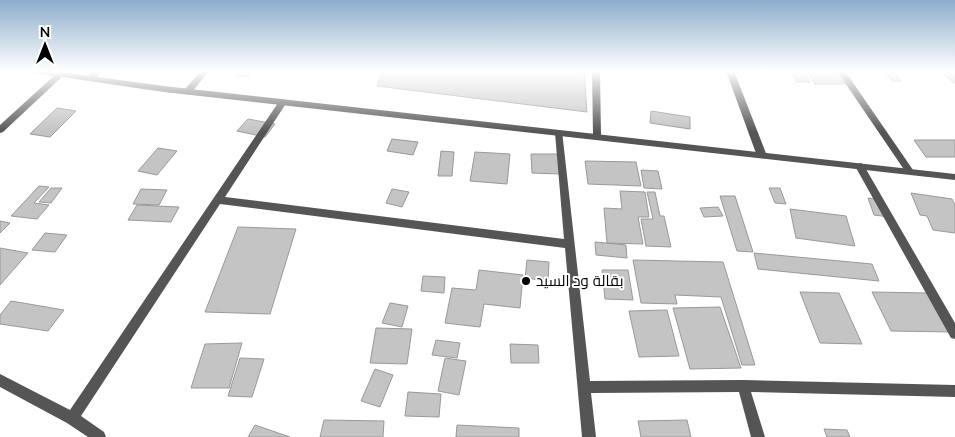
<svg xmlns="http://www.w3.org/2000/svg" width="955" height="437" font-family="'Nunito Sans',Cairo,sans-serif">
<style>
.building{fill:#c4c4c4;stroke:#999}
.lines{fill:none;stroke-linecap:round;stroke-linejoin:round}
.minor{fill:#555;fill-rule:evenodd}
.tertiary{fill:#555;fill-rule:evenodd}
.poi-dot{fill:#000;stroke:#fff;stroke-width:2}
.labels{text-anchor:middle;stroke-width:4;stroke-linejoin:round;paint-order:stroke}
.poi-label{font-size:15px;fill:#000;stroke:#fff;text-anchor:start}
</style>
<rect width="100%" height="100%" fill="#fff"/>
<!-- building -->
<path class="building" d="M239,71H251L248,77L236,76Z
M382,71H584L587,112L377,86Z
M790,71H804L810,82H796Z
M807,71H838L847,84H815Z
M883,71H893L901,81H892Z
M940,71H955V84Z
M57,108L76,111L50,137L30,134Z
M651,111L690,117V129L650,123Z
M248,119L275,124L265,137L237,131Z
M392,139L418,142L413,155L387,151Z
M914,140H955V157H926Z
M158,148L177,151L157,175L138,171Z
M441,151L454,152L452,176H438Z
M475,152L510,154L507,184L470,181Z
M531,154H559L560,174L532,173Z
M585,161L636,162L641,186L588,184Z
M641,170L658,171L662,189L644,188Z
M39,186L49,187L34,203L49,205L37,219L11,216Z
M51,188H62L51,203L39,202Z
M769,188H780L786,204L775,203Z
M141,189L167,190L159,205L133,204Z
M392,189L409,192L402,207L386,203Z
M620,191L645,192L649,217H638L643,244L607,243L604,208L622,209Z
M647,192H655L660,216H664L671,247L646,246L641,219H653Z
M911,193L952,199L955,205V233L933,230L927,216L920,215Z
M720,196H735L753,252L737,251Z
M868,198L882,200L889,217L874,215Z
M137,205L179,207L171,222L128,220Z
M718,207L723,216L704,217L700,208Z
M790,209L846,216L855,246L796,238Z
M0,221L10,223L0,233Z
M238,227L296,229L270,314L205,312Z
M45,233L67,235L55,252L32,250Z
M595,242L626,245L627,258L596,255Z
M0,248L28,253L0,285Z
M754,253L872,264L879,281L758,269Z
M527,260L549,262L548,281L525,278Z
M633,260L723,262L755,365H742L721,297L675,295L677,304L641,303Z
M479,270L523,275L520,308L484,304L480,327L445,323L452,288L476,290Z
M602,270H628L633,300L605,299Z
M423,276L445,277L444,293L421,291Z
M800,292L839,293L862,344L820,343Z
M872,292L928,293L951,332L891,331Z
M11,301L64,310L48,331L0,324V315Z
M390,303L408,306L402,327L382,323Z
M720,307L741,368L690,369L673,308Z
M667,310L679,356L639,357L629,311Z
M376,328L412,329L407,364L370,363Z
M436,340L460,343L457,358L432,355Z
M242,343L229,388H191L205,344Z
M510,344L538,345L539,363H511Z
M240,358L264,359L252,397L228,396Z
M445,358L466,361L459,395L438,391Z
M375,369L393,375L380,407L361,401Z
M408,392L441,394L439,417L405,416Z
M324,420L384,421L383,437H320Z
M687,420L691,437H641L638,421Z
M255,425L290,437H248Z
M457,425L519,428V437H456Z
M824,429L847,430L850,437H827Z"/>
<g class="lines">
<!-- minor -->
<path class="minor" d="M92,71H100L94,81H91L87,79Z
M201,71H209L191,93H185V89Z
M592,71H600L601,136L597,139L593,136Z
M726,71H734L767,156L765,158H759L757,156Z
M837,71H845L913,170L915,172L913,174H907Z
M57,73H60L64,75L3,132L0,133V125Z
M283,99L287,102L225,197L564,239L555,133L556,131H562L590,381L743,380L955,385V397L751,392L765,437H751L739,392L591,393L596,437H582L565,248L220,204L81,416L104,432L106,437H88L67,423L0,387V374L70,410L280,100Z
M860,163L863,164L955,323V339L951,338L855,166Z"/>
<!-- tertiary -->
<path class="tertiary" d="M30,71H53L164,86L955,174V180L164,92L34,73Z"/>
</g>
<!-- sky -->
<linearGradient id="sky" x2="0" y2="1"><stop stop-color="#8cadcc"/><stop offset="0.54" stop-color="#fff"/><stop offset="1" stop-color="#fff" stop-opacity="0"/></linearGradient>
<rect width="955" height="132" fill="url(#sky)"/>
<!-- markers -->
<circle class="poi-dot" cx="526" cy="281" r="5"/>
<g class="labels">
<!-- poi labels -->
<g class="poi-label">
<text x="536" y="286">بقالة ود السيد</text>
</g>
</g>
<!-- north arrow -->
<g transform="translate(45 45)" stroke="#ffffff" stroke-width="4" paint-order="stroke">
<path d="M0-4L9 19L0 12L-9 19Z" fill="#000000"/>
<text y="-8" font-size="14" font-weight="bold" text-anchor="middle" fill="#000000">N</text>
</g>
</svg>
